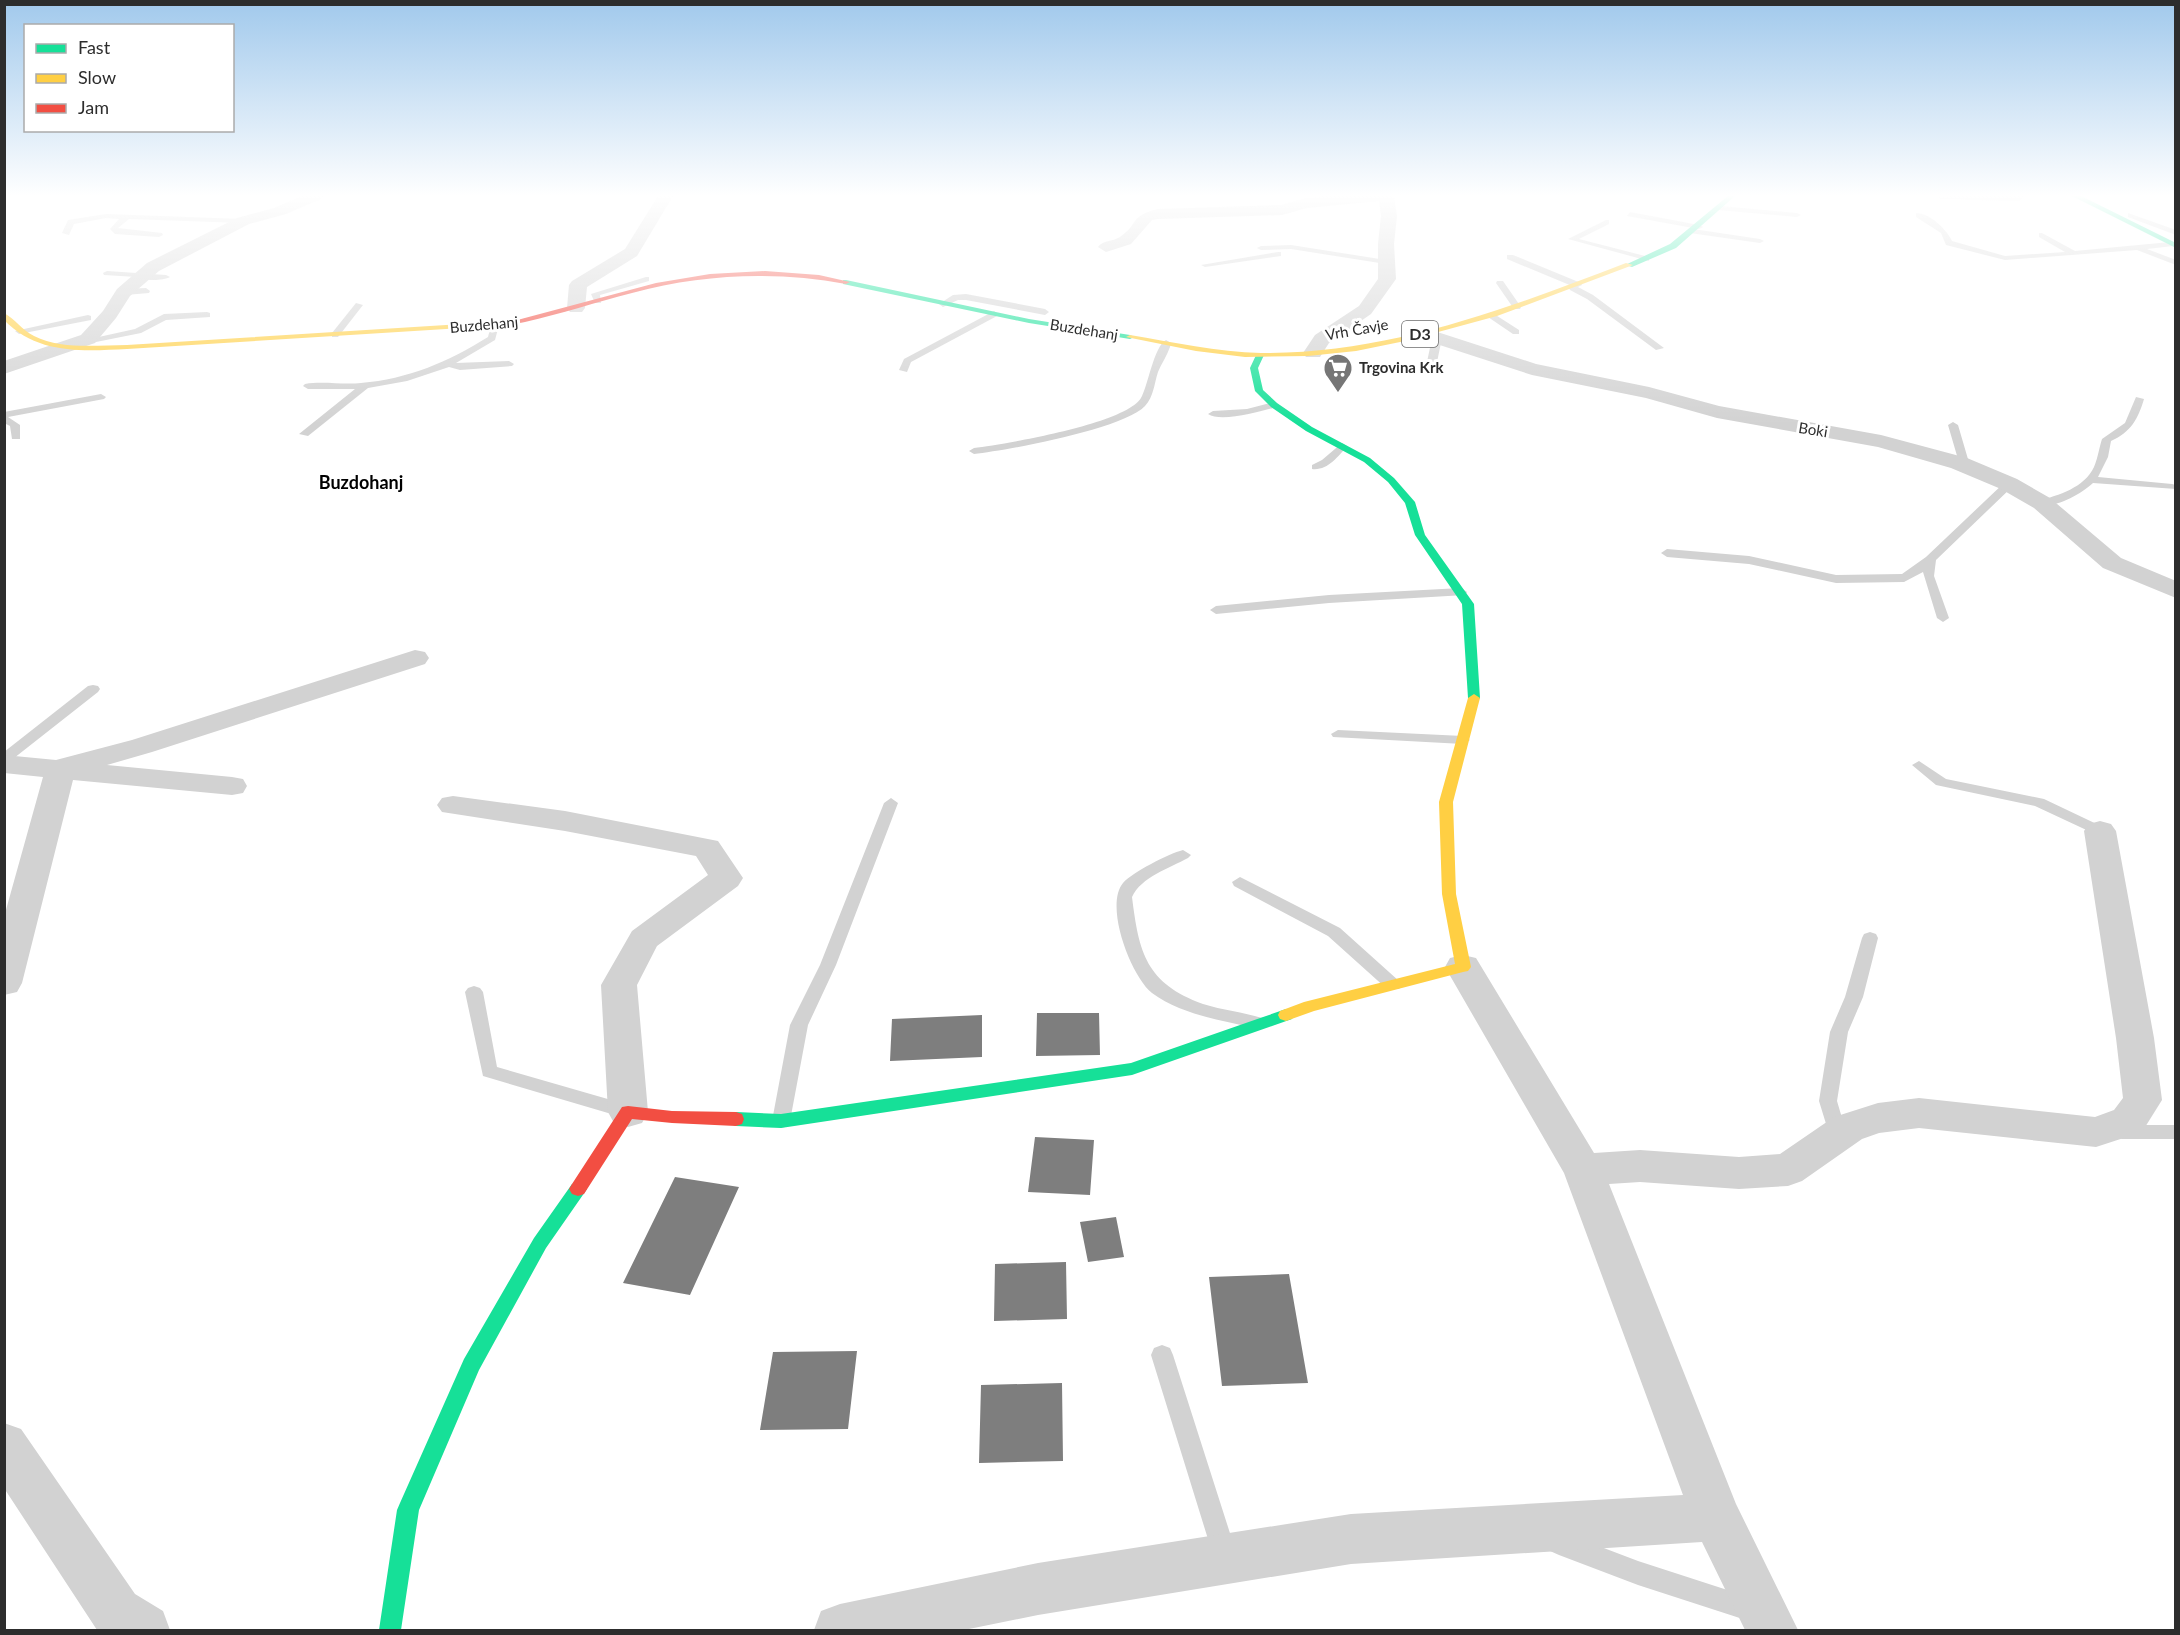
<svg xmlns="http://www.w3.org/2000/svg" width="2180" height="1635" font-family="Lato,sans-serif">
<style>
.building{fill:#7e7e7e}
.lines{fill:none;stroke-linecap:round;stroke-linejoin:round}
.lane{fill:#d2d2d2;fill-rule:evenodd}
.street{fill:#d2d2d2;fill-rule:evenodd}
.fast{fill:#16e098;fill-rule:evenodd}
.slow{fill:#ffcf43;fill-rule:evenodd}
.jam{fill:#f24e42;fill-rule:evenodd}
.labels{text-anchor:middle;stroke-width:6;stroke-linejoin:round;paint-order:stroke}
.far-street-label{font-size:15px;fill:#2d2d2d;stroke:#fff}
.far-poi-label{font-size:15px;font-weight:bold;fill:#2d2d2d;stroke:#fff;text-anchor:start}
.shield{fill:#fff;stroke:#6c6c6c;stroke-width:1.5}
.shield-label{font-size:16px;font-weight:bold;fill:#2d2d2d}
.far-quarter-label{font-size:18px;font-weight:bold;fill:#000;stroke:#fff}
</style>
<rect width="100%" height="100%" fill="#fff"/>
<!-- building -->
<path class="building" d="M1037,1013H1099L1100,1055L1036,1056Z
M982,1015V1057L890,1061L892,1019Z
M1035,1137L1094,1140L1090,1195L1028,1192Z
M675,1177L739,1187L690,1295L623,1283Z
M1116,1217L1124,1257L1088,1262L1080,1222Z
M1066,1262L1067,1319L994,1321L995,1264Z
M1289,1274L1308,1383L1222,1386L1209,1277Z
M857,1351L848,1429L760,1430L773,1352Z
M1062,1383L1063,1461L979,1463L981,1385Z"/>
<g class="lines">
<!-- lane -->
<path class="lane" d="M2025,196L2019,201L1940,199L1936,197Z
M1721,206L1797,213L1801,215L1797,217L1718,210Z
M1630,212L1699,225L1703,227L1699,229L1627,216Z
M1916,213C1930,213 1947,230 1952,241L2005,256L2065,252L2039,237V233H2042L2075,251L2170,242H2173V246L2147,249L2176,260V265L2137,250L2005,260L1946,245L1941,233L1916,217Z
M2128,213L2176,230V235L2128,217Z
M106,214L243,219L247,221L243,223L129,219L118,228L162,233L163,235L159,237L115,234L110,229L119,219L106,218L74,224L69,235L62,233L68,220Z
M1606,220H1609V224L1579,239L1649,257V261L1568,239Z
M1693,229L1760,239L1764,241L1760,243L1690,233V229Z
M1291,245L1386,260L1390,262L1386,264L1291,249L1261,250L1257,248L1261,246Z
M1278,252H1281V256L1205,267L1201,265Z
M1507,255H1513L1581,283L1582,285L1578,287L1593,295L1664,348L1656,350L1587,299L1570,290L1569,288L1572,286L1507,259Z
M107,271L166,275L170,277C163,281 144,281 137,277L104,275L103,273Z
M646,277H649V281L600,295L601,303H595L591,294Z
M1497,281H1503L1521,307L1520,309H1514L1496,283Z
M146,288L150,291L149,293L125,295L121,292L125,289Z
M966,294L1045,309L1049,312L1045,315L966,300H958L943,307L939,304L953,295Z
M356,303L363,305L338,337H332V333Z
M994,311L998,314L997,316L911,362L907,372L899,370L904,359Z
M207,312L210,313V317L166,320L141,333L81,345L76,342L135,329L164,314Z
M1491,312L1519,330V334H1513L1488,317L1487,315Z
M88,315L91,316V320L19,334L15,331Z
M495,322L499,325L495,340L456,363L509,361L514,364L512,366L460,370L449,367L407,381L368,388L308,436L299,434L355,389H308L303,386L305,384C323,381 343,385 361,383C408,379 448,362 488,337L491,325Z
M1437,335L1442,338L1437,362L1432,365L1427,362L1432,338Z
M1166,340L1171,343L1170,347C1167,356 1161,364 1158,372C1154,384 1154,396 1145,406C1123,429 1009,450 974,454L969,451L974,448C1006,444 1125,424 1141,398C1148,386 1154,346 1166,340Z
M101,394L106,397L104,399L8,417L20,425V439H12L10,426L4,423V412Z
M2136,397L2144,399C2138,419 2131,432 2111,441L2108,457L2098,477L2172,484L2176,485V489L2093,483C2080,495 2056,508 2038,505V501C2059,495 2084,488 2094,467C2098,458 2099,448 2102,439L2125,423Z
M1274,402L1277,403V407C1262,411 1221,423 1208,414L1213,411L1247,409Z
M1953,422L1958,425L1970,466L1969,468L1965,469L1960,466L1948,425Z
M1342,443L1347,446C1338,457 1327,471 1312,469V465L1322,460Z
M2009,481L2014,484L2013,486L1936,560L1934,576L1949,618L1943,622L1937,618L1923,572L1904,582L1836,583L1749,564L1667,557L1661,553L1667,549L1749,556L1836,575L1902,574L1926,557L2005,482Z
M1461,588L1467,592L1465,595L1329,603L1216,614L1210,610L1216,606L1329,595Z
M93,685L98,686L100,689L98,692L9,762L4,763V752L88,686Z
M1338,730L1463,736L1470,740L1463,744L1333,737L1331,734Z
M1919,761L1946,779L2044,799L2105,828L2108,831L2100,836L2095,834L2035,806L1936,785L1912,765Z
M891,798L898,803L836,965L808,1025L790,1121L788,1126L781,1128L774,1126L772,1121L790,1025L820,965L884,803Z
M1183,850L1191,855L1188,858C1170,868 1141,877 1132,897C1139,953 1146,983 1203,1004C1222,1010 1243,1012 1262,1018L1265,1022L1262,1026L1256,1028C1222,1021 1180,1014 1152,993C1131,976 1104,906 1123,883C1133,872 1168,854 1183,850Z
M1240,877L1340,928L1399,981L1402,985L1399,989H1387L1328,936L1234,886L1232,882Z
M1870,932L1876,934L1878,938L1863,997L1848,1032L1837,1101L1847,1135L1845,1140L1838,1142L1831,1140L1819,1101L1830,1032L1845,997L1862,938L1864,934Z
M474,986L480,988L483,992L497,1067L632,1106L634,1111L632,1116L625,1118L483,1076L465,992L468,988Z
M2122,1125H2176V1139H2122L2115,1137L2113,1132L2115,1127Z
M1162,1345L1170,1348L1173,1355L1236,1552L1233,1560L1224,1564L1215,1560L1212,1552L1151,1355L1154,1348Z
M1559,1531L1638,1561L1752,1598L1761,1601L1764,1610L1761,1619L1752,1622L1638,1585L1559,1555L1550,1551L1547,1543L1550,1535Z"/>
<!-- street -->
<path class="street" d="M302,196H323L321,199L286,214L249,224L159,271L130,296L116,318L95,343L4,374V361L81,335L103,311L117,289L147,263L237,218L274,208Z
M658,196H673L637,256L587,287L585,308L582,312H570L567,308L569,285L572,281L625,249Z
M1331,196H1394L1397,216L1394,244L1396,279L1371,314L1329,343L1320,357H1306L1303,353L1315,335L1359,306L1378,279V244L1381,216L1379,201L1307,208L1282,215L1158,219L1152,220L1131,244L1106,252L1098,247C1103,240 1112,242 1120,237C1139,224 1129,216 1158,209L1281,205L1306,198Z
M1422,327L1536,364L1649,387L1719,406L1881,435L1967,458L2017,479L2050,498L2121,558L2176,581V598L2103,568L2034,508L2001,489L1951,468L1878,447L1717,418L1646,398L1532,375L1415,337L1413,333L1415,329Z
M415,650L425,652L429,658L425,664L152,752L107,765L232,777L243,779L247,786L243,793L232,795L73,780L22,983L17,992L4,995V917L43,777L4,773V755L56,760L132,740Z
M453,796L565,811L718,841L743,878L738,886L657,946L637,985L648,1112L642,1123L628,1127L614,1123L608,1112L601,985L632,931L708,875L696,856L565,831L442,812L437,805L442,798Z
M2100,821L2111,824L2116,831L2154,1038L2162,1100L2142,1132L2096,1147L1919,1128L1879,1133L1862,1139L1802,1181L1788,1186L1739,1189L1640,1182L1609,1184L1736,1504L1798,1630H1745L1702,1542L1351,1564L1038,1615L964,1630H814L821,1611L840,1604L1038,1563L1351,1514L1683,1495L1564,1173L1445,967L1450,958L1463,955L1476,958L1594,1153L1640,1150L1739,1157L1780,1154L1834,1117L1878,1103L1919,1098L2095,1117L2114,1110L2123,1098L2116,1038L2084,831L2089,824Z
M4,1423L21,1429L135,1594L163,1611L170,1630H97L4,1488Z"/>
<!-- fast -->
<path class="fast" d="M1728,196H1735L1676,248L1632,267L1625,265L1670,244Z
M2072,196H2081L2176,243V248Z
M846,280L1029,319L1130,335L1134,337L1130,339L1029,323L843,284V280Z
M1257,353L1264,355L1258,368L1263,390L1277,403L1312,427L1370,458L1394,478L1415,502L1425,535L1474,604L1480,698L1478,701L1474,702L1468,698L1462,604L1415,535L1405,503L1388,482L1364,462L1306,431L1271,407L1255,391L1250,368Z
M1286,1009L1292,1011L1294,1015L1292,1019L1132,1075L781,1128L736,1126L730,1124L728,1119L730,1114L736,1112L781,1114L1131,1063Z
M578,1182L584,1184L587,1189L546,1248L479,1370L419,1510L401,1630H379L397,1510L400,1503L464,1359L534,1238L572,1184Z"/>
<!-- slow -->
<path class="slow" d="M1626,263L1633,265L1497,316L1405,341L1356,351L1308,356L1245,357L1196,351L1126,337L1130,335C1173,342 1217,352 1261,353C1389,354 1509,308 1626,263Z
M4,313C15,319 22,330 34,336C62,350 97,345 127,345L510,321L514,323L510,325L127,349C83,351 38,355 4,320Z
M1474,694L1480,698L1453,802L1456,894L1471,967L1468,971L1463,972L1314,1011L1286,1021L1280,1019L1278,1015L1280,1011L1304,1002L1455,964L1442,894L1439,802L1468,698Z"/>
<!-- jam -->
<path class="jam" d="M765,271L819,275L850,282L846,284C774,271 703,274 632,293C596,302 561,314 525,322L510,325L506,323L656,283L710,274Z
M628,1106L672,1111L736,1112L742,1114L744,1119L742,1124L736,1126L672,1123L632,1119L584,1194L578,1196L572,1194L569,1189L572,1184L622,1107Z"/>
</g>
<!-- sky -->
<linearGradient id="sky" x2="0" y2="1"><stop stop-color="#a1c9ec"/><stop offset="0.46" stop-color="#fff"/><stop offset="1" stop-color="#fff" stop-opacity="0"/></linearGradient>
<rect width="2180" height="425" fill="url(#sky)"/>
<!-- icons -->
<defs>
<g id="supermarket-pin" transform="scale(1.5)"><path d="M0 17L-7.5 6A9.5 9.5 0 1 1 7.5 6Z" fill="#767676" stroke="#fff"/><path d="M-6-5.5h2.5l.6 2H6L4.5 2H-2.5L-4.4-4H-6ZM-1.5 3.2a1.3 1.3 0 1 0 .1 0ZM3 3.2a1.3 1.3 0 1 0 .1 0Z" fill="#fff"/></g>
</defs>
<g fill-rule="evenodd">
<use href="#supermarket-pin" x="1338" y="368"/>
</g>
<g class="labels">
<!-- far-street labels -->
<g class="far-street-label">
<text transform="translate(484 325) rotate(-5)" y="5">Buzdehanj</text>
<text transform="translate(1084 330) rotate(9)" y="5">Buzdehanj</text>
<text transform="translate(1357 330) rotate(-10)" y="5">Vrh Čavje</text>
<text transform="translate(1813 430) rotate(9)" y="5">Boki</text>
</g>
<!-- far-poi labels -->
<g class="far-poi-label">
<text x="1359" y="373">Trgovina Krk</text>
</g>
<!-- shield labels -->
<rect class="shield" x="1402" y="321" width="36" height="26" rx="4.5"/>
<g class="shield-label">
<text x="1420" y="340">D3</text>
</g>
<!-- far-quarter labels -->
<g class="far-quarter-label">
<text x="361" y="489">Buzdohanj</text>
</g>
</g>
<!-- border -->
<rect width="2180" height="1635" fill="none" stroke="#2d2d2d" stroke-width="12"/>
<!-- legend -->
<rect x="24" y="24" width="210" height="108" fill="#ffffff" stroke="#ababab" stroke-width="1.5"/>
<rect x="36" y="44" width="30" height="9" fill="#16e098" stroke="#ababab" stroke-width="1.5"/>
<text x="78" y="54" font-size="18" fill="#2d2d2d">Fast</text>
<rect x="36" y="74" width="30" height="9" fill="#ffcf43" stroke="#ababab" stroke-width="1.5"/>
<text x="78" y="84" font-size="18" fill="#2d2d2d">Slow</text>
<rect x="36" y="104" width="30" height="9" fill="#f24e42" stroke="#ababab" stroke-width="1.5"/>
<text x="78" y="114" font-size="18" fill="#2d2d2d">Jam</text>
</svg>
